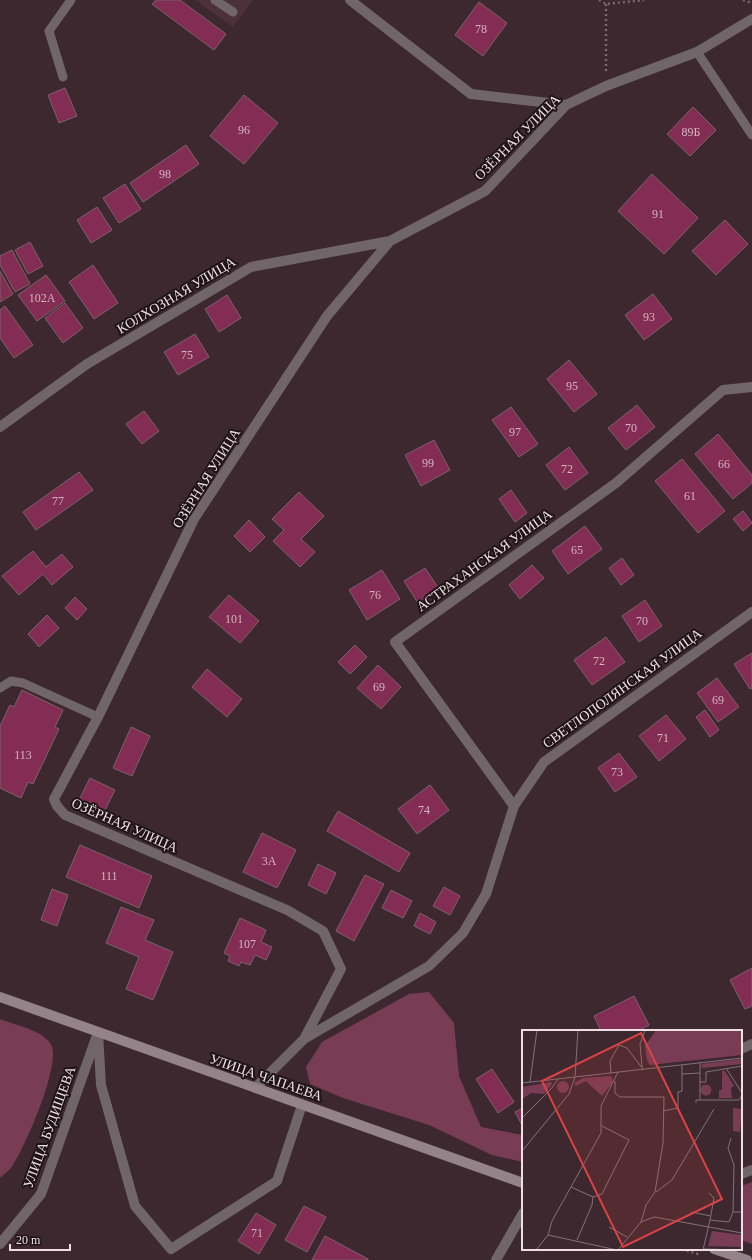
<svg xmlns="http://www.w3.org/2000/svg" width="752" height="1260" font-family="Georgia,serif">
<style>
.built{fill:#4c313a}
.green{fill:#783d55}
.building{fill:#842d54;stroke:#7b626b}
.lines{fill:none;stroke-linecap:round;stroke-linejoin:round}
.path{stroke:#7c6970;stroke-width:2.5;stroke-dasharray:2 3;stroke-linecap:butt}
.lane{stroke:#706568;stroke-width:9}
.street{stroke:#706568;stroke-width:10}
.secondary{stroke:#948388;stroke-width:10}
.labels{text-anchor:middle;stroke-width:4;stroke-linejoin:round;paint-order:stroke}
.number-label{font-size:12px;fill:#d4b2c0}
.street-label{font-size:14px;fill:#eedfe4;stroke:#1e1417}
.inset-road{fill:none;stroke:#847177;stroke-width:1}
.view{fill:#da4344;fill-opacity:0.15;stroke:#da4344;stroke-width:2}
.inset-edge{fill:none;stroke:#eedfe4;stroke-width:2}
</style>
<rect width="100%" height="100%" fill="#3d282f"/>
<!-- built -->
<path class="built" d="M195,0H253L233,27Z"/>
<!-- green -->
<path class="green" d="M429,992L454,1023L459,1076L481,1127L523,1135V1162L492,1155L429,1125L343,1098L310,1084L306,1067L322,1042L409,994Z
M0,1019C15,1025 47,1031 52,1047C59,1069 26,1145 13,1165C10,1170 4,1174 0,1178Z
M752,1182V1244L741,1240V1186Z"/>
<!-- building -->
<path class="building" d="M156,0H180L226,34L214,50L152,4Z
M479,2L507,23L483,56L455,35Z
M65,88L77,116L59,123L48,95Z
M244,95L278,123L244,164L210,136Z
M693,107L716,130L690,156L667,134Z
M186,145L199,164L143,202L130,183Z
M652,174L698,218L664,254L618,211Z
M125,184L141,209L119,223L103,198Z
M97,207L112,230L91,243L77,220Z
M725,220L748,244L716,275L692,251Z
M30,242L43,266L28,274L15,250Z
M12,250L30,284L15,292L0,265V256Z
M93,265L118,303L94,319L69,282Z
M0,271L13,294L0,302Z
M46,275L65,301L37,321L18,295Z
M653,294L672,319L644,340L625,315Z
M227,295L241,318L219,332L205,309Z
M65,303L83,328L63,343L45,318Z
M5,306L33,345L14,358L0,338V310Z
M195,334L209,357L178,375L164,352Z
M569,360L597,394L574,412L547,379Z
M637,405L655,427L626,450L608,428Z
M511,407L538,444L519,457L492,420Z
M144,411L159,431L142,444L126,424Z
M718,434L752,475V483L733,499L695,454Z
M434,440L450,470L421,486L405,455Z
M569,447L588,473L565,490L546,465Z
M682,459L725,511L698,533L655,481Z
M79,472L93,490L36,530L23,512Z
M511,490L527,513L515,522L499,499Z
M299,492L324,516L301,539L315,552L300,567L273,541L284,530L272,519Z
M743,511L752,523L743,531L733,519Z
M249,520L265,537L250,552L234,536Z
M585,526L602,549L568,574L552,551Z
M33,551L46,567L62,554L73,567L52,585L43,574L19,595L2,576Z
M622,558L634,575L621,585L609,568Z
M532,565L544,578L520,599L509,585Z
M425,568L439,589L418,603L404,581Z
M382,570L400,599L367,620L349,590Z
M229,595L259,621L240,643L209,617Z
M75,597L87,609L77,620L65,608Z
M645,600L662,626L639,642L622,616Z
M47,615L59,628L39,647L28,634Z
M606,637L625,662L592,685L574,660Z
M355,645L367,657L350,674L338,662Z
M752,653V688L750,689L734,664Z
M378,665L401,687L381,709L357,688Z
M207,669L242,699L227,717L192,687Z
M717,678L739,707L718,722L697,693Z
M22,690L63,710L55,727L59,729L33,784L28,782L21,798L0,788V726L10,705L14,707Z
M705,710L719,730L710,737L696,717Z
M666,715L686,739L659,761L639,736Z
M131,727L150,736L132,776L113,768Z
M619,753L637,777L615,792L598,768Z
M90,778L115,790L103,814L78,802Z
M430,785L449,810L417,834L398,809Z
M338,811L410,853L399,872L327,831Z
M262,833L296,850L277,888L243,872Z
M80,845L152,876L139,908L66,877Z
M318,864L336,873L326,894L308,885Z
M365,875L384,884L354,941L336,931Z
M444,887L460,896L450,915L433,906Z
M52,889L68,895L57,926L41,920Z
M391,890L412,901L403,918L382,908Z
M121,907L154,920L145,940L173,952L153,1000L126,989L139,957L106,943Z
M420,913L436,922L430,934L414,926Z
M240,918L266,930L261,942L272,947L266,960L255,955L250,965L241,962L239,966L228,961L230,956L224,953Z
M752,968V1006L745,1009L730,980Z
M634,996L649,1025L638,1031H601L594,1016Z
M492,1069L514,1102L498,1113L476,1079Z
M523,1108V1127L515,1112Z
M304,1206L326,1217L307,1252L285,1240Z
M256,1213L276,1225L259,1254L238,1241Z
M325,1236L368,1259V1260H312Z"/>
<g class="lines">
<!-- path -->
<path class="path" d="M599,0L606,4L644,0
M743,0L752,3
M606,4V71
M682,1249L701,1255"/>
<!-- lane -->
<path class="lane" d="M215,0L233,12
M697,52L752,135
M63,77L49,31L71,0
M0,688L11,681L23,683L98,717"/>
<!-- street -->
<path class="street" d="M350,0L471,94L566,105
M0,427L87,364L251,267L390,241
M514,806L395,642L616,483L723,390L752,387
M98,1033L101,1085L135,1206L171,1249L277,1181L302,1105
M304,1039L341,969L323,931L287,910L65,815L57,806L54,799L98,717L194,519L327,316L390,241L485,191L566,105L606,86L697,52L752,19
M741,1049L752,1044
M255,1088L304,1039L429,966L463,933L486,894L514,806L544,762L752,612
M741,1174L752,1170
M0,1244L41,1194L96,1038
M496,1260L523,1213"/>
<!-- secondary -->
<path class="secondary" d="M0,997L523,1183
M714,1249L747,1260"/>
</g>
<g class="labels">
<!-- number labels -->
<g class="number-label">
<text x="481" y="33">78</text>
<text x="244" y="134">96</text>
<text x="691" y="136">89Б</text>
<text x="165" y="178">98</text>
<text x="658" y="218">91</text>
<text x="42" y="302">102А</text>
<text x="649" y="321">93</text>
<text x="187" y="359">75</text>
<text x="572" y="390">95</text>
<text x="631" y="432">70</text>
<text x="515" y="436">97</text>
<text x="428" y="467">99</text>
<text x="724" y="468">66</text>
<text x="567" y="473">72</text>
<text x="690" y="500">61</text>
<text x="58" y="505">77</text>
<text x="577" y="554">65</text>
<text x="375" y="599">76</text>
<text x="234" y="623">101</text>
<text x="642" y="625">70</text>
<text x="599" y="665">72</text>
<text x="379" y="691">69</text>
<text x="718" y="704">69</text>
<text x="663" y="742">71</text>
<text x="23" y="759">113</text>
<text x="617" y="776">73</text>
<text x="424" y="814">74</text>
<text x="269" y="865">3А</text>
<text x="109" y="880">111</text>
<text x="247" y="948">107</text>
<text x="257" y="1237">71</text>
</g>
<!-- street labels -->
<g class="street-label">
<text transform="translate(517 137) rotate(-45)" y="5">ОЗЁРНАЯ УЛИЦА</text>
<text transform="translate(176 295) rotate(-31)" y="5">КОЛХОЗНАЯ УЛИЦА</text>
<text transform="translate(206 478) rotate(-58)" y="5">ОЗЁРНАЯ УЛИЦА</text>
<text transform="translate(484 560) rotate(-36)" y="5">АСТРАХАНСКАЯ УЛИЦА</text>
<text transform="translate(622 688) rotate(-36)" y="5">СВЕТЛОПОЛЯНСКАЯ УЛИЦА</text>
<text transform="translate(125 825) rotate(24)" y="5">ОЗЁРНАЯ УЛИЦА</text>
<text transform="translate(266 1077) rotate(19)" y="5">УЛИЦА ЧАПАЕВА</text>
<text transform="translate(49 1127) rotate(-70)" y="5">УЛИЦА БУДИЩЕВА</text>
</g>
</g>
<!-- overview -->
<g transform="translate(522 1030)">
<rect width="220" height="220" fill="#3d282f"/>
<path d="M134,0H220V25L128,35L125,31L123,16ZM220,29V34L180,38L179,34ZM200,41H203L212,56L209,58L210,68H197V60H200ZM89,46L91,52L80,66L64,51L54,56L52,53L61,48ZM35 57a6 6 0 1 1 12 0a6 6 0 1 1-12 0ZM29,52L30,54L22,64L9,63L0,69V57ZM178.5 60a5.5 5.5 0 1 1 11 0a5.5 5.5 0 1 1-11 0ZM211,78L220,79L218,102L211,101ZM190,201L220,205V217L186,216Z" fill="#783d55"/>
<path class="inset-road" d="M120,37L118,14L123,0M204,38L220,63M89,43L88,31L97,15L105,18L121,39M160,44L178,43M93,51V63L98,67H142L141,113L133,162L124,175L119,192L96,220M8,52L15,0M178,52H184V42L220,36M0,53L220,28M178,70V33M174,73V70H217L220,65M141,81L156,78V62L160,61V35M0,88L29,59L36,49M209,108L206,118L212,135L211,182M0,121L47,64L53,47L56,0M49,157L71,167M134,162L150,150L192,79M187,163L192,168L188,190M169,182L189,186M119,192L132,187L220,203M87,197L105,207M26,205L95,220M55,210L70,175L71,167L80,164L107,110L80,96M181,219L220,220M14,220L26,205L30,191L79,103V76L96,42M181,220L188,190L207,192L211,182H220"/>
<path class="view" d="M119,3L200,169L101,217L20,51Z"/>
<rect width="220" height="220" class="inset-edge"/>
</g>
<!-- scale -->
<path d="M10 1244v6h60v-6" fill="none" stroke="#eedfe4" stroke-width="2"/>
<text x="16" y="1244" font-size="12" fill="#eedfe4" stroke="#1e1417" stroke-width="3" paint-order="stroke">20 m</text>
</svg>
